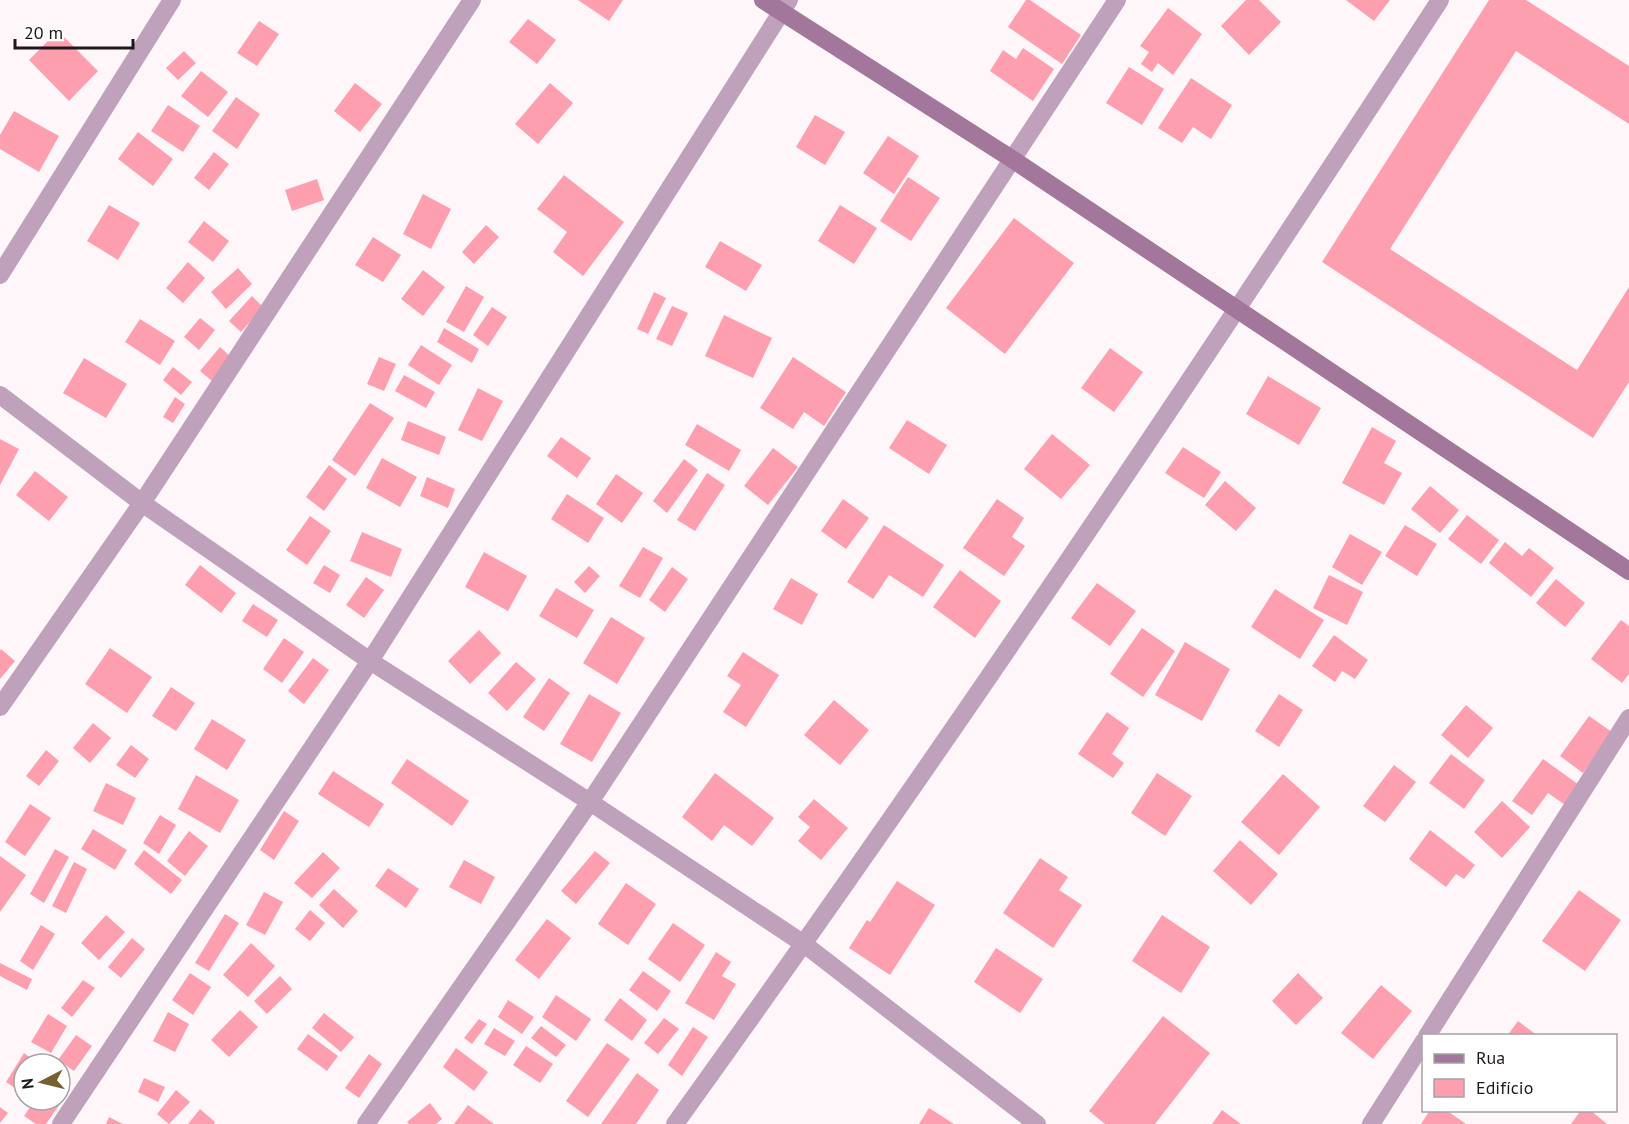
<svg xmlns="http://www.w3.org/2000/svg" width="1629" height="1124" font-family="'PT Sans',sans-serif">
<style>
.building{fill:#fe9faf}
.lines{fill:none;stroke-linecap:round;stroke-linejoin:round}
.street{stroke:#c0a1bb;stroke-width:18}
.secondary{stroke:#a3769c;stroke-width:18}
</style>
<rect width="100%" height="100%" fill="#fef6f9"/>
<!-- building -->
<path class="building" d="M578,0H623L609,21Z
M1026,0H1030L1081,35L1062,64L1008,27Z
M1246,0H1259L1281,22L1249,55L1221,26Z
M1346,0H1390L1374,21Z
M1489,0H1526L1629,66V124L1516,51L1390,249L1577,370L1629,287V382L1593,438L1322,262Z
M1168,8L1202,34L1173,75L1158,63L1152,72L1141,64L1149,52L1140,46Z
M528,19L556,40L537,64L509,42Z
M259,21L279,34L257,66L237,53Z
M58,31L98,71L69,101L29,60Z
M1023,48L1054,69L1033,101L990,71L1003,50L1016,59Z
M184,51L196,63L178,80L166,68Z
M1129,67L1164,89L1142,125L1106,103Z
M201,71L228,92L208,117L181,96Z
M1191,78L1232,105L1211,139L1193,127L1182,143L1158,128Z
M355,83L382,104L360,132L334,111Z
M550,83L573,103L538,144L515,124Z
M236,97L260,114L237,149L212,131Z
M168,105L200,126L183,152L151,131Z
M14,111L59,136L39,172L0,149V135Z
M815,115L845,132L825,165L796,147Z
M138,132L173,159L153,186L118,159Z
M888,136L919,156L894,194L863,173Z
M214,152L229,164L209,190L194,178Z
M564,175L624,222L583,276L553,252L567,232L537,209Z
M908,177L940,198L911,241L880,221Z
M317,179L324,200L292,211L285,190Z
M423,194L451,209L431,249L403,234Z
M109,205L140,223L118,260L87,241Z
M840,205L877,228L854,264L818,241Z
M1014,218L1074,263L1005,354L946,308Z
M204,221L229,241L213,262L188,242Z
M486,225L499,237L474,264L462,252Z
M373,237L401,255L383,282L355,265Z
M720,241L762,265L746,291L705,267Z
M188,262L205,278L183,303L166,288Z
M238,268L252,284L226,309L211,292Z
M423,270L445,287L423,316L401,299Z
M466,286L484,297L464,332L446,322Z
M654,292L666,298L648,334L637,329Z
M252,296L263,307L241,332L229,321Z
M672,306L688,313L672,346L656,339Z
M492,307L507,317L488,346L473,335Z
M724,315L772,338L753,378L705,356Z
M200,318L215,330L199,350L184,337Z
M140,319L175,341L160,365L125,342Z
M444,328L479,349L472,363L437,342Z
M421,345L452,365L439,385L408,365Z
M220,347L232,358L212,381L200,371Z
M1110,348L1143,372L1114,412L1081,388Z
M379,357L396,364L384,391L367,384Z
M793,357L846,392L824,426L804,412L793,429L760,408Z
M84,358L127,384L106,418L63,393Z
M173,367L192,382L181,395L163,380Z
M404,375L435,392L426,408L395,391Z
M1268,376L1321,408L1299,445L1246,414Z
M478,388L503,401L482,441L458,430Z
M175,397L185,404L173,423L163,417Z
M370,403L394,418L355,476L332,460Z
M907,420L947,445L929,474L889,448Z
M408,421L446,437L439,455L401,440Z
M697,424L741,450L729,471L685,445Z
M1372,427L1396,441L1384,463L1402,473L1384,505L1342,483Z
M1052,434L1090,465L1061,499L1024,469Z
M561,437L591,458L577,478L547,456Z
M0,439L19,449L0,485Z
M1183,447L1221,472L1204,498L1165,473Z
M773,448L798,467L768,505L744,486Z
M382,458L417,477L400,507L366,488Z
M684,459L698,470L667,513L653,501Z
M329,465L347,479L324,511L306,497Z
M35,471L68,497L49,521L16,495Z
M707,473L725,485L695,531L677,520Z
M616,474L643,493L622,523L596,504Z
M427,477L455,489L448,508L420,496Z
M1225,481L1256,508L1236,531L1205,505Z
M1430,486L1459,510L1440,533L1411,509Z
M567,494L604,518L588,543L551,519Z
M843,499L869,518L846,549L821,531Z
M997,499L1024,518L1012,537L1025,546L1004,576L963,548Z
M1467,515L1499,540L1481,564L1448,539Z
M310,516L331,531L307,565L286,550Z
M884,525L944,565L923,597L889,575L873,599L847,582Z
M1405,525L1437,544L1417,576L1385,556Z
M362,532L402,549L391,577L350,561Z
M1350,534L1382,552L1362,585L1332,567Z
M1505,542L1522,556L1529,548L1554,568L1531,597L1489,563Z
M643,547L663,558L640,598L619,586Z
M484,552L527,576L508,611L465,587Z
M200,565L236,593L221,613L185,585Z
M324,565L340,575L330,593L313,583Z
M589,566L600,576L585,593L574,582Z
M672,567L688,579L665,612L649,600Z
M960,570L1001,601L975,638L933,607Z
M1329,575L1363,592L1347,625L1313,608Z
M366,577L384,590L364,618L346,605Z
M791,578L818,594L802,625L773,609Z
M1556,579L1585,603L1565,627L1536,603Z
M1097,583L1136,611L1110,646L1071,618Z
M556,588L594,610L577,638L539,616Z
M1275,589L1324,620L1300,659L1251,627Z
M253,604L278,620L267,637L242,621Z
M611,617L645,638L617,684L583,663Z
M1621,620L1629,626V674L1622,683L1591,659Z
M1142,628L1175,651L1143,697L1110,674Z
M479,630L501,653L470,684L448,661Z
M1334,635L1368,660L1355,679L1342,671L1335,682L1312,666Z
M284,638L304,652L282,683L263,669Z
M1185,642L1230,669L1202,721L1155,695Z
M110,648L152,677L127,713L85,684Z
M1,649L15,661L0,679V651Z
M743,652L779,675L746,727L723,712L741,685L727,676Z
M313,658L329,670L304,704L288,691Z
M516,662L536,679L507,711L488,693Z
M549,678L570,693L544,731L523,717Z
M171,687L195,703L176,731L152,716Z
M589,694L621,713L592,762L560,744Z
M1279,694L1303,710L1279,747L1255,731Z
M834,700L869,730L840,765L804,735Z
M1466,705L1493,728L1468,758L1441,735Z
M1107,712L1129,728L1112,754L1124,763L1113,778L1078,754Z
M1589,716L1612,732L1583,773L1560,756Z
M212,719L246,740L227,770L194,749Z
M93,723L111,738L90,763L73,748Z
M131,745L149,759L135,778L116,765Z
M46,750L59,761L39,786L26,776Z
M1451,754L1485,780L1464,809L1429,783Z
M407,759L469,801L452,826L391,783Z
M1543,759L1582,787L1568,807L1548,793L1532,815L1512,801Z
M1394,765L1416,782L1385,822L1363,806Z
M333,771L384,804L369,827L318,794Z
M715,773L774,818L752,846L724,825L712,841L682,817Z
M1157,773L1192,796L1165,836L1131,813Z
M1283,774L1320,807L1279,855L1241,822Z
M196,775L239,800L220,833L178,809Z
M106,783L136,798L123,825L93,811Z
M814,799L848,828L821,860L798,841L810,827L798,817Z
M1502,801L1530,827L1502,858L1474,832Z
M30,804L51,818L25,856L5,842Z
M284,811L299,821L274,860L260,850Z
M160,815L176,825L159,854L143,843Z
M93,829L127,850L115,870L81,849Z
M1430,830L1475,865L1464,879L1456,874L1446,887L1409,859Z
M189,831L208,846L185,876L167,861Z
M1240,840L1278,874L1251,905L1213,871Z
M55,849L69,857L44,903L30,894Z
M144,850L182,880L171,894L134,864Z
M595,851L610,863L576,904L561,891Z
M323,852L340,868L312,898L294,883Z
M0,856L26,875L0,912Z
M1040,858L1068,877L1059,890L1082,905L1053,948L1003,913Z
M464,860L495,877L481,904L449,887Z
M74,862L87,869L66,913L52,906Z
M388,868L419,889L406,908L375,886Z
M897,881L935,905L890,975L849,948L867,920L870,922Z
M626,883L656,904L628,945L598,924Z
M334,889L358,911L343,928L319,905Z
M1579,890L1621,920L1585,971L1542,941Z
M264,892L283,902L265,935L246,925Z
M310,910L325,923L310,941L295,929Z
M225,914L239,923L209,971L195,963Z
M106,915L125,932L99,960L81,943Z
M1162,915L1210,947L1181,993L1132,961Z
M547,919L571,938L539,979L515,960Z
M673,923L705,945L680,982L648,959Z
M41,925L55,934L33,970L20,961Z
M132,938L145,949L121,978L108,967Z
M251,943L275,966L248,997L223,975Z
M996,948L1043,979L1020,1013L974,982Z
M716,952L731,962L722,976L736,984L714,1020L685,1003Z
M0,963L32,979L27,990L0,976Z
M643,971L671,991L657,1011L629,990Z
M190,973L211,987L193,1015L172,1000Z
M1298,973L1323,998L1296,1025L1272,1001Z
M280,976L292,989L267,1014L254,1001Z
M83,980L95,988L72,1017L61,1008Z
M1381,985L1412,1011L1373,1059L1341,1033Z
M556,995L591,1019L576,1041L542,1017Z
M620,998L647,1020L632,1041L604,1020Z
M508,1000L534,1017L522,1034L498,1017Z
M240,1010L258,1027L229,1057L211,1040Z
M168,1012L189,1024L175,1052L153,1041Z
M324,1013L354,1037L341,1052L312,1028Z
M48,1014L67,1026L51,1053L31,1042Z
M1163,1016L1210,1053L1155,1124H1105L1089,1111Z
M664,1018L679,1029L658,1054L644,1043Z
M479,1019L487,1024L472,1044L464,1038Z
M1518,1021L1538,1036H1507Z
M541,1026L566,1045L556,1057L531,1038Z
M693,1027L708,1037L682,1076L668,1065Z
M494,1028L515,1041L505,1056L484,1044Z
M308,1034L338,1056L327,1071L297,1049Z
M76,1035L92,1046L74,1071L58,1060Z
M607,1043L630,1059L588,1117L566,1101Z
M526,1046L553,1064L540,1083L513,1065Z
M456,1048L488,1072L474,1091L443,1067Z
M24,1053L39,1064H24V1094L6,1082Z
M369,1054L382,1064L359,1098L345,1088Z
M637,1073L659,1090L636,1124H601Z
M144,1078L165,1087L158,1102L138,1092Z
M176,1090L190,1102L169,1124L157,1114Z
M35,1100H54L60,1104L46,1124H36L24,1116Z
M430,1103L442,1119L436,1124H409L407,1122Z
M468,1105L494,1124H454Z
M0,1107L8,1113L0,1123Z
M929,1108L954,1124H919Z
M200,1109L215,1122L214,1124H188Z
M1222,1110L1241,1124H1212Z
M1430,1110H1446L1466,1124H1421Z
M1581,1110H1590L1607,1124H1571Z
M109,1117L123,1124H106Z"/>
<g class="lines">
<!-- street -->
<path class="street" d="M0,275L172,0
M0,395L142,503L370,661L590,802L804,944L1037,1124
M0,707L142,503L472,0
M1427,1036L1629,718
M61,1124L370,661L789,0
M366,1124L590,802L1117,0
M675,1124C940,756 1193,380 1440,0
M1371,1124L1424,1041"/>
<!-- secondary -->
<path class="secondary" d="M763,0L1012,159L1629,571"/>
</g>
<!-- legend -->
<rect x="1422" y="1034" width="195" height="78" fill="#ffffff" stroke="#a5a3a4" stroke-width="1.5"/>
<rect x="1434" y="1054" width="30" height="9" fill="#a3769c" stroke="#a5a3a4" stroke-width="1.5"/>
<text x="1476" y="1064" font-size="18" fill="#1f181b">Rua</text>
<rect x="1434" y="1079" width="30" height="18" fill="#fe9faf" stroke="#a5a3a4" stroke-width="1.5"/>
<text x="1476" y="1094" font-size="18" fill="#1f181b">Edifício</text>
<!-- north arrow -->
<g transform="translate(42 1082) rotate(263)"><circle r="28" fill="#ffffff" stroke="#a5a3a4" stroke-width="1.5"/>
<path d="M0-4.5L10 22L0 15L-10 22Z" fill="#766030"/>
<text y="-9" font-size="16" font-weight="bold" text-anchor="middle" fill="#1f181b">N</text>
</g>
<!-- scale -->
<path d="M15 39v9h118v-9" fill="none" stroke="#1f181b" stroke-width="3"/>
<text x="24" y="39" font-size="18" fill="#1f181b" stroke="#ffffff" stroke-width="4.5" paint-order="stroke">20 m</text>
</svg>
